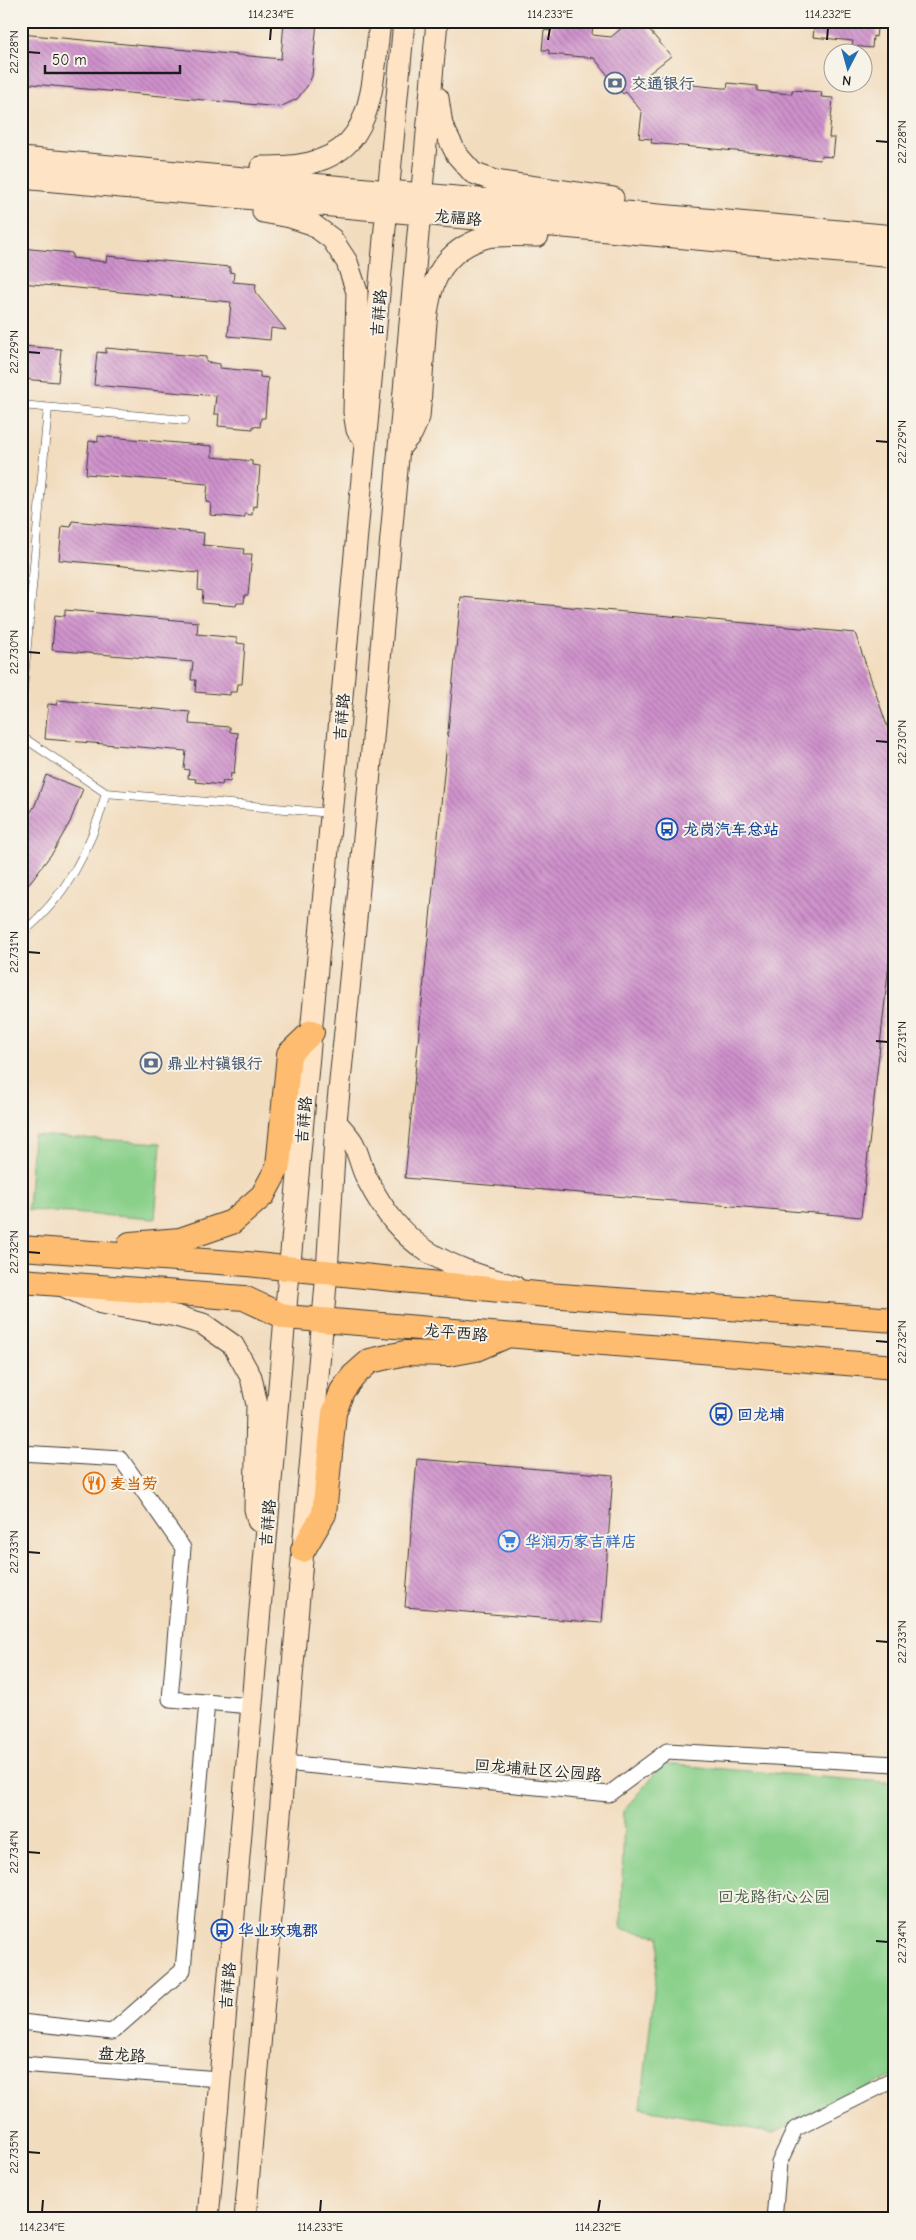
<svg xmlns="http://www.w3.org/2000/svg" width="916" height="2240" font-family="'Comic Neue','LXGW WenKai TC',sans-serif">
<style>
.green{fill:#8ad08b;stroke:#537654}
.building{fill:url(#building-back-hatch)}
.lines{fill:none;stroke-linecap:round;stroke-linejoin:round}
.lane-casing{stroke:#3c3934;stroke-width:9}
.street-casing{stroke:#3c3934;stroke-width:17}
.secondary-casing{stroke:#3c3934;stroke-width:23}
.primary-casing{stroke:#3c3934;stroke-width:26}
.lane{stroke:#fff;stroke-width:8}
.street{stroke:#fff;stroke-width:15}
.secondary{stroke:#fee4c5;stroke-width:21}
.primary{stroke:#fdbc6f;stroke-width:24}
.ticks{fill:none;stroke:#1c1c1c;stroke-width:2}
.labels{text-anchor:middle;stroke-width:4;stroke-linejoin:round;paint-order:stroke}
.service-label{font-size:16px;font-weight:bold;fill:#4e5e75;stroke:#f7f3e8;text-anchor:start}
.street-label{font-size:16px;fill:#1c1c1c;stroke:#f7f3e8}
.transit-label{font-size:16px;font-weight:bold;fill:#164399;stroke:#f7f3e8;text-anchor:start}
.food-label{font-size:16px;font-weight:bold;fill:#c56008;stroke:#f7f3e8;text-anchor:start}
.shop-label{font-size:16px;font-weight:bold;fill:#366cbe;stroke:#f7f3e8;text-anchor:start}
.park-label{font-size:16px;fill:#425b43;stroke:#f7f3e8}
.neatline{fill:none;stroke:#1c1c1c;stroke-width:2}
.ticks-label{font-size:12px;text-anchor:middle;fill:#1c1c1c}
</style>
<defs>
<pattern id="building-back-hatch" width="6" height="6" patternUnits="userSpaceOnUse" patternTransform="scale(1.25)"><rect width="6" height="6" fill="#cf91cc"/><path d="M-1 5l2 2M0 0l6 6M5-1l2 2" fill="none" stroke="#a776a5"/></pattern>
</defs>
<rect width="100%" height="100%" fill="#f7f3e8"/>
<filter id="ink" filterUnits="userSpaceOnUse"><feTurbulence type="fractalNoise" baseFrequency=".02" numOctaves="2"/><feDisplacementMap in="SourceGraphic" scale="10" xChannelSelector="R" yChannelSelector="G"/><feConvolveMatrix kernelMatrix="1 2 1 2 8 2 1 2 1" color-interpolation-filters="sRGB"/></filter>
<filter id="wash" filterUnits="userSpaceOnUse"><feTurbulence type="fractalNoise" baseFrequency=".0096" numOctaves="4" result="noise"/><feDisplacementMap in="SourceGraphic" scale="20" xChannelSelector="R" yChannelSelector="G"/><feGaussianBlur stdDeviation="1.12" result="paint"/><feColorMatrix in="noise" values="0 0 0 0 0 0 0 0 0 0 0 0 0 0 0 0 0 1.4 0 .05"/><feComposite in="paint" operator="in"/></filter>
<g filter="url(#wash)">
<rect width="100%" height="100%" fill="#f2dcbe"/>
<!-- green -->
<path class="green" d="M33,1135L161,1143L155,1219L28,1210Z
M663,1764L895,1783V2074L774,2133L641,2108L660,1936L621,1929L624,1810Z"/>
<g id="blocks">
<!-- building -->
<path class="building" d="M284,21H317L312,76L308,85L297,99L280,107L21,83V34L281,59Z
M552,21H593L592,35L611,37L630,21H638L642,27L645,25L671,56L647,75L693,80L692,85L722,88H727L728,83L757,86V91L792,94V90L822,92L821,97L833,98L829,138H835L833,157L821,156L820,160L756,153L651,143L652,139L639,138L642,112L626,92L623,94L594,58L549,54V50H542L544,30L551,31Z
M815,21H878L876,37L873,36L872,48L852,46L853,41L813,37Z
M21,248L72,253V258L106,262L107,256L230,267V272L234,273L233,282L256,284L255,292L286,330L271,328L270,340L228,336L231,302L21,283Z
M21,346L61,349L58,382L21,379Z
M106,348L206,357V362L220,364V368L260,372V377L268,378L265,418H261L260,427L253,426V429L218,426L219,414H214L216,396L94,385L97,352L106,353Z
M98,436L212,446V457L252,461V465L260,466L257,507L253,506L252,515L245,514L244,518L210,515L211,503L206,502L208,484L86,474L89,441L98,442Z
M72,521L204,533L203,545L244,549L243,554H252L248,595H245L244,603H237L236,606L202,603L203,591L198,590L199,573L59,560L62,526L71,527Z
M461,597L855,633L895,749V910L861,1217L405,1178Z
M65,610L198,622L197,634L237,638V643L245,644L242,684H238L237,692H230V695L195,692L196,680H191L193,662L52,650L55,615L65,616Z
M58,700L190,712L189,724L230,727V732L238,733L234,774L231,773L230,782L223,781L222,785L195,782L196,779L188,778L189,770L184,769L186,751L45,739L48,704L57,705Z
M46,775L83,789L70,822L53,852L21,894V829L35,805Z
M417,1459L613,1475L602,1623L405,1607Z"/>
</g>
</g>
<g filter="url(#ink)">
<use href="#blocks" fill-opacity="0" stroke="#3c3934" stroke-width="1"/>
<g class="lines">
<!-- lane casing -->
<g class="lane-casing">
<path id="lane" d="M21,405L185,420
M21,712L48,408
M21,736L106,793
M21,934C66,897 91,849 106,793L331,813"/>
</g>
<!-- street casing -->
<g class="street-casing">
<path id="street" d="M21,1453L121,1459L183,1548L170,1699L251,1706
M284,1763L609,1794L667,1751L895,1764
M21,2022L112,2032L183,1970L207,1702
M21,2064L219,2079
M774,2219L779,2163L795,2129L895,2079"/>
</g>
<!-- secondary casing -->
<g class="secondary-casing">
<path id="secondary" d="M438,98L442,125L457,155L473,173L495,181L613,198
M21,158L895,236
M261,167C372,170 370,111 380,21
M21,178L895,257
M263,212L290,217L312,224L332,239L347,262L357,292L354,412L357,430L364,440
M401,446L412,433L419,417C421,395 422,372 424,349C427,300 430,255 484,238C496,234 524,236 538,236
M336,1122C342,1129 349,1136 353,1143C359,1154 361,1168 367,1179C403,1250 441,1264 514,1286
M61,1285L101,1303L176,1316L203,1324L233,1345L251,1377L257,1405L255,1509L258,1521
M208,2219L285,1317L404,21
M245,2219L327,1272L336,1122L366,817L437,21"/>
</g>
<!-- primary casing -->
<g class="primary-casing">
<path id="primary" d="M130,1244L180,1240L232,1222L263,1195L278,1167L289,1054L312,1032
M21,1248L247,1264L547,1295L895,1320
M21,1281L244,1298L285,1317L895,1367
M303,1550L324,1514L334,1413L342,1391L353,1376L370,1361L405,1353L449,1354L476,1349L504,1337"/>
</g>
<!-- lane -->
<use href="#lane" class="lane"/>
<!-- street -->
<use href="#street" class="street"/>
<!-- secondary -->
<use href="#secondary" class="secondary"/>
<!-- primary -->
<use href="#primary" class="primary"/>
</g>
</g>
<!-- ticks -->
<path class="ticks" d="M270,40L271,28M548,40L550,28M827,40L828,28M28,52L40,53M876,141L888,142M28,352L40,353M876,441L888,442M28,652L40,653M876,741L888,742M28,952L40,953M876,1041L888,1042M28,1252L40,1253M876,1341L888,1342M28,1552L40,1553M876,1641L888,1642M28,1852L40,1853M876,1941L888,1942M28,2152L40,2153M42,2212L43,2200M320,2212L321,2200M598,2212L600,2200"/>
<!-- icons -->
<defs>
<g id="bank-ring" transform="scale(1.125)"><circle r="9.5" fill="#f7f3e8" stroke="#5c6f8a" stroke-width="1.5"/><path d="M-6-4H6V4H-6ZM0-2.3a2.3 2.3 0 1 0 0 4.6a2.3 2.3 0 1 0 0-4.6Z" fill="#5c6f8a"/></g>
<g id="bus-ring" transform="scale(1.125)"><circle r="9.5" fill="#f7f3e8" stroke="#1a4fb4" stroke-width="1.5"/><path d="M-5-6H5V4H4V6H2V4H-2V6H-4V4H-5ZM-3.5-4V0h7V-4ZM-3.5 1.2v1.5H-2V1.2ZM2 1.2v1.5H3.5V1.2Z" fill="#1a4fb4"/></g>
<g id="restaurant-ring" transform="scale(1.125)"><circle r="9.5" fill="#f7f3e8" stroke="#e8710a" stroke-width="1.5"/><path d="M-5-6h1v4h1v-4h1v4h1v-4h1v5L-1.5 .5V6h-2V.5L-5-1ZM5-6V6H3V1.5H1.5Q1.5-4 5-6Z" fill="#e8710a"/></g>
<g id="supermarket-ring" transform="scale(1.125)"><circle r="9.5" fill="#f7f3e8" stroke="#3f7fe0" stroke-width="1.5"/><path d="M-6-5.5h2.5l.6 2H6L4.5 2H-2.5L-4.4-4H-6ZM-1.5 3.2a1.3 1.3 0 1 0 .1 0ZM3 3.2a1.3 1.3 0 1 0 .1 0Z" fill="#3f7fe0"/></g>
</defs>
<g fill-rule="evenodd">
<use href="#bank-ring" x="615" y="83"/>
<use href="#bus-ring" x="667" y="829"/>
<use href="#bank-ring" x="151" y="1063"/>
<use href="#bus-ring" x="721" y="1414"/>
<use href="#restaurant-ring" x="94" y="1483"/>
<use href="#supermarket-ring" x="509" y="1541"/>
<use href="#bus-ring" x="222" y="1930"/>
</g>
<g class="labels">
<!-- service labels -->
<g class="service-label">
<text x="631" y="89">交通银行</text>
<text x="167" y="1069">鼎业村镇银行</text>
</g>
<!-- street labels -->
<g class="street-label">
<text transform="translate(458 217) rotate(5)" y="6">龙福路</text>
<text transform="translate(378 313) rotate(-85)" y="6">吉祥路</text>
<text transform="translate(341 717) rotate(-85)" y="6">吉祥路</text>
<text transform="translate(303 1120) rotate(-85)" y="6">吉祥路</text>
<text transform="translate(456 1332) rotate(5)" y="6">龙平西路</text>
<text transform="translate(267 1523) rotate(-85)" y="6">吉祥路</text>
<text transform="translate(538 1769) rotate(5)" y="6">回龙埔社区公园路</text>
<text transform="translate(227 1986) rotate(-85)" y="6">吉祥路</text>
<text transform="translate(122 2054) rotate(4)" y="6">盘龙路</text>
</g>
<!-- transit labels -->
<g class="transit-label">
<text x="683" y="835">龙岗汽车总站</text>
<text x="737" y="1420">回龙埔</text>
<text x="238" y="1936">华业玫瑰郡</text>
</g>
<!-- food labels -->
<g class="food-label">
<text x="110" y="1489">麦当劳</text>
</g>
<!-- shop labels -->
<g class="shop-label">
<text x="525" y="1547">华润万家吉祥店</text>
</g>
<!-- park labels -->
<g class="park-label">
<text x="774" y="1902">回龙路街心公园</text>
</g>
</g>
<!-- margin -->
<rect width="916" height="2240" fill="none" stroke="#f7f3e8" stroke-width="55"/>
<!-- north arrow -->
<g transform="translate(848 68) rotate(186)"><circle r="24" fill="#f7f3e8" stroke="#9f9d96"/>
<path d="M0-4L9 19L0 12L-9 19Z" fill="#1f6fb2"/>
<text y="-8" font-size="14" font-weight="bold" text-anchor="middle" fill="#1c1c1c">N</text>
</g>
<!-- scale -->
<path d="M45 65v8h135v-8" fill="none" stroke="#1c1c1c" stroke-width="2.5"/>
<text x="52" y="65" font-size="15" fill="#1c1c1c" stroke="#f7f3e8" stroke-width="4" paint-order="stroke">50 m</text>
<rect x="28" y="28" width="860" height="2184" class="neatline"/>
<g class="ticks-label">
<text x="271" y="18">114.234°E</text>
<text x="550" y="18">114.233°E</text>
<text x="828" y="18">114.232°E</text>
<text transform="translate(14 52) rotate(-90)" y="4">22.728°N</text>
<text transform="translate(902 142) rotate(-90)" y="4">22.728°N</text>
<text transform="translate(14 352) rotate(-90)" y="4">22.729°N</text>
<text transform="translate(902 442) rotate(-90)" y="4">22.729°N</text>
<text transform="translate(14 652) rotate(-90)" y="4">22.730°N</text>
<text transform="translate(902 742) rotate(-90)" y="4">22.730°N</text>
<text transform="translate(14 952) rotate(-90)" y="4">22.731°N</text>
<text transform="translate(902 1042) rotate(-90)" y="4">22.731°N</text>
<text transform="translate(14 1252) rotate(-90)" y="4">22.732°N</text>
<text transform="translate(902 1342) rotate(-90)" y="4">22.732°N</text>
<text transform="translate(14 1552) rotate(-90)" y="4">22.733°N</text>
<text transform="translate(902 1642) rotate(-90)" y="4">22.733°N</text>
<text transform="translate(14 1852) rotate(-90)" y="4">22.734°N</text>
<text transform="translate(902 1942) rotate(-90)" y="4">22.734°N</text>
<text transform="translate(14 2152) rotate(-90)" y="4">22.735°N</text>
<text x="42" y="2231">114.234°E</text>
<text x="320" y="2231">114.233°E</text>
<text x="598" y="2231">114.232°E</text>
</g>
</svg>
